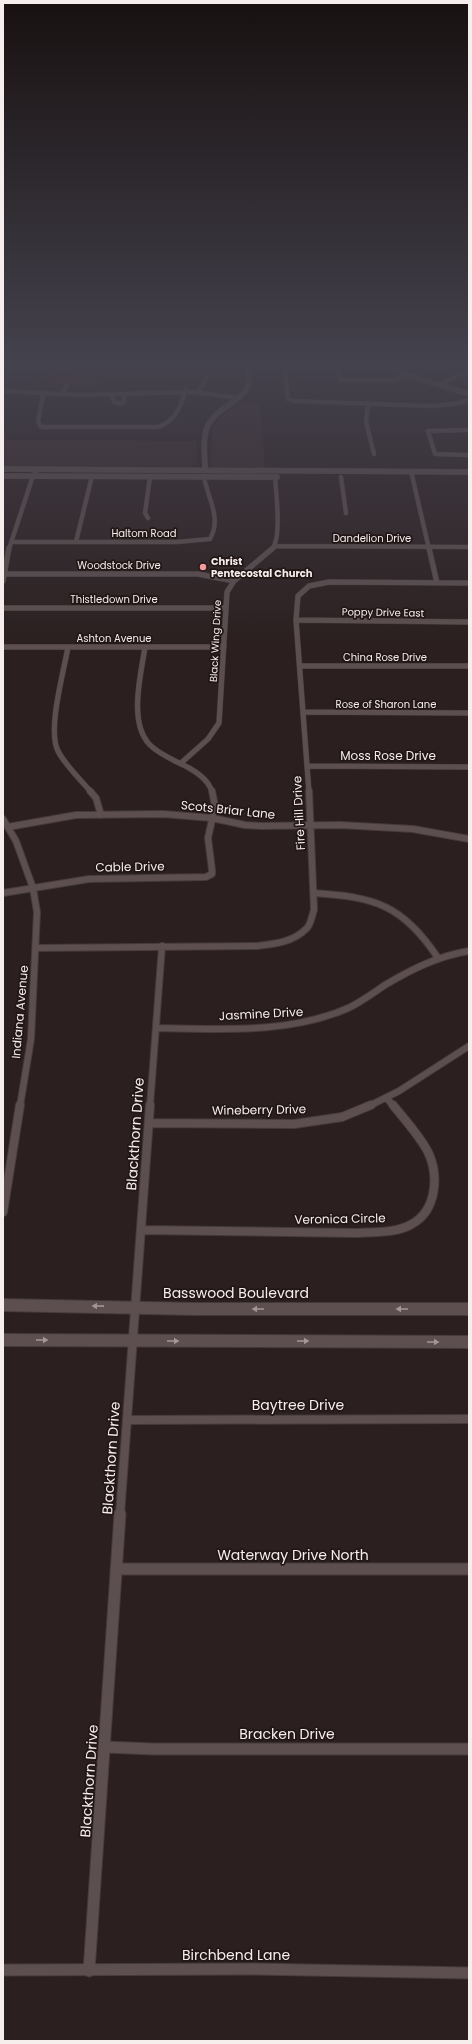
<svg xmlns="http://www.w3.org/2000/svg" width="472" height="2044" font-family="Poppins,sans-serif">
<style>
.built{fill:#3a2728}
.green{fill:#52171d}
.lines{fill:none;stroke-linecap:round;stroke-linejoin:round}
.minor-far4-casing{stroke:#463b3b;stroke-width:5}
.minor-far3-casing{stroke:#463b3b;stroke-width:6}
.minor-far2-casing{stroke:#463b3b;stroke-width:8}
.minor-far1-casing{stroke:#463b3b;stroke-width:10}
.minor-casing{stroke:#463b3b;stroke-width:13}
.tertiary-casing{stroke:#463b3b;stroke-width:6}
.secondary-far1-casing{stroke:#463b3b;stroke-width:6}
.secondary-casing{stroke:#463b3b;stroke-width:14}
.minor-far4{stroke:#5d4f4f;stroke-width:4}
.minor-far3{stroke:#5d4f4f;stroke-width:5}
.minor-far2{stroke:#5d4f4f;stroke-width:6}
.minor-far1{stroke:#5d4f4f;stroke-width:8}
.minor{stroke:#5d4f4f;stroke-width:11}
.tertiary{stroke:#5d4f4f;stroke-width:5}
.secondary-far1{stroke:#5d4f4f;stroke-width:5.5}
.secondary{stroke:#5d4f4f;stroke-width:12}
.oneway{fill:#a29696}
.poi-dot{fill:#f59b9e;stroke:#221616;stroke-width:1.5}
.labels{text-anchor:middle;stroke-width:3.5;stroke-linejoin:round;paint-order:stroke}
.far-street-label{font-size:10px;fill:#f6eded;stroke:#221616}
.far-poi-label{font-size:10px;font-weight:bold;fill:#f6eded;stroke:#221616;text-anchor:start}
.street-label{font-size:12px;fill:#f6eded;stroke:#221616}
.near-street-label{font-size:14px;fill:#f6eded;stroke:#221616}
</style>
<rect width="100%" height="100%" fill="#2b1f1f"/>
<!-- built -->
<path class="built" d="M51,362H240L246,378L244,384L224,381L178,378L103,383L89,386L37,382L50,372Z
M245,401L260,403L265,468H214L211,466L212,432L217,422L226,412Z
M3,434H7L6,440L196,441L197,463L189,467L3,466Z"/>
<!-- green -->
<path class="green" d="M57,370L74,374L75,379L74,382L47,379Z"/>
<g class="lines">
<!-- minor-far4 casing -->
<g class="minor-far4-casing">
<path id="minor-far4" d="M284,362L288,399L293,401L431,406L454,404L469,400
M336,362L340,379L342,380H392L410,376
M407,363L409,362
M439,385L469,370
M3,391L77,395L194,392L238,398
M199,391L207,378
M43,395L38,422L41,427H158C174,422 182,406 185,390
M62,395L67,385
M112,395L114,402L120,404L124,402V394
M368,403L366,422L374,454
M469,430L428,431L435,454L469,455
M411,471L429,549
M341,477L346,513
M148,518L145,513L150,477
M11,542H177L210,539C222,518 208,499 204,477
M76,542L92,476
M275,546L469,547
M9,549L33,476L38,469
M272,549C282,538 276,493 275,477"/>
</g>
<!-- minor-far3 casing -->
<g class="minor-far3-casing">
<path id="minor-far3" d="M429,548L437,583
M4,574H198L234,581
M3,581L9,548
M3,608H226
M296,620L469,622
M3,647H224
M68,647C64,671 47,730 58,751C65,765 80,779 91,792
M145,647C141,674 128,723 150,745C160,755 176,761 189,768C198,773 209,781 212,792
M301,666H469
M304,712L469,713
M181,763L208,739L219,723L227,592L234,581L273,548
M307,766L469,767
M309,792L296,620L298,596L309,586L329,582L469,583"/>
</g>
<!-- minor-far2 casing -->
<g class="minor-far2-casing">
<path id="minor-far2" d="M90,791L96,798L101,815
M3,819L16,841L33,888L37,912L31,1039L20,1106
M8,827L76,815L163,814L212,818L245,825L261,826L340,825L413,829L469,839
M3,893L89,879L206,877L212,874V870L208,838L215,806L212,791
M314,893C375,897 403,905 438,958
M36,948L257,946C275,944 294,942 307,928C311,924 312,915 314,910L309,791
M157,1028C220,1029 287,1034 346,1009C360,1003 373,993 385,985C412,969 438,956 469,951
M387,1098L393,1106
M150,1106L162,946
M369,1106L399,1091L469,1046"/>
</g>
<!-- minor-far1 casing -->
<g class="minor-far1-casing">
<path id="minor-far1" d="M150,1123L294,1124L342,1117L371,1105
M3,1212L20,1105
M142,1230L358,1233C375,1232 397,1233 412,1224C437,1210 439,1175 428,1152C419,1135 405,1120 393,1105
M127,1420L469,1419
M120,1515L150,1105"/>
</g>
<!-- minor casing -->
<g class="minor-casing">
<path id="minor" d="M116,1569H469
M105,1747L153,1749H469
M3,1970L251,1969L469,1973
M89,1971L120,1514"/>
</g>
<!-- tertiary casing -->
<g class="tertiary-casing">
<path id="tertiary" d="M380,362L410,376L469,394"/>
</g>
<!-- secondary-far1 casing -->
<g class="secondary-far1-casing">
<path id="secondary-far1" d="M3,469L469,472
M205,469C205,456 202,438 208,425C223,398 261,402 245,362
M3,476L277,477"/>
</g>
<!-- secondary casing -->
<g class="secondary-casing">
<path id="secondary" d="M3,1305L195,1309H469
M3,1340L469,1342"/>
</g>
<!-- minor-far4 -->
<use href="#minor-far4" class="minor-far4"/>
<!-- minor-far3 -->
<use href="#minor-far3" class="minor-far3"/>
<!-- minor-far2 -->
<use href="#minor-far2" class="minor-far2"/>
<!-- minor-far1 -->
<use href="#minor-far1" class="minor-far1"/>
<!-- minor -->
<use href="#minor" class="minor"/>
<!-- tertiary -->
<use href="#tertiary" class="tertiary"/>
<!-- secondary-far1 -->
<use href="#secondary-far1" class="secondary-far1"/>
<!-- secondary -->
<use href="#secondary" class="secondary"/>
</g>
<!-- one-way arrows -->
<defs><path id="oneway-solid" d="M-6-.8H1V-3.2L6.5 0L1 3.2V.8H-6Z"/></defs>
<g class="oneway">
<use href="#oneway-solid" transform="translate(98 1306) rotate(-179)"/>
<use href="#oneway-solid" transform="translate(258 1309) rotate(-180)"/>
<use href="#oneway-solid" transform="translate(402 1309) rotate(-180)"/>
<use href="#oneway-solid" transform="translate(42 1340)"/>
<use href="#oneway-solid" transform="translate(173 1341)"/>
<use href="#oneway-solid" transform="translate(303 1341)"/>
<use href="#oneway-solid" transform="translate(433 1342)"/>
</g>
<!-- sky -->
<linearGradient id="sky" x2="0" y2="1"><stop stop-color="#181111"/><stop offset="0.56" stop-color="#44424d"/><stop offset="1" stop-color="#44424d" stop-opacity="0"/></linearGradient>
<rect width="472" height="648" fill="url(#sky)"/>
<!-- markers -->
<circle class="poi-dot" cx="203" cy="567" r="4"/>
<g class="labels">
<!-- far-street labels -->
<g class="far-street-label">
<text x="144" y="537">Haltom Road</text>
<text x="372" y="542">Dandelion Drive</text>
<text x="119" y="569">Woodstock Drive</text>
<text x="114" y="603">Thistledown Drive</text>
<text transform="translate(383 612) rotate(1)" y="4">Poppy Drive East</text>
<text x="114" y="642">Ashton Avenue</text>
<text transform="translate(215 641) rotate(-87)" y="4">Black Wing Drive</text>
<text x="385" y="661">China Rose Drive</text>
<text x="386" y="708">Rose of Sharon Lane</text>
</g>
<!-- far-poi labels -->
<g class="far-poi-label">
<text x="211" y="565">Christ<tspan x="211" dy="12">Pentecostal Church</tspan></text>
</g>
<!-- street labels -->
<g class="street-label">
<text x="388" y="760">Moss Rose Drive</text>
<text transform="translate(228 810) rotate(6)" y="4">Scots Briar Lane</text>
<text transform="translate(299 813) rotate(-93)" y="4">Fire Hill Drive</text>
<text transform="translate(130 867) rotate(-1)" y="4">Cable Drive</text>
<text transform="translate(20 1012) rotate(-85)" y="4">Indiana Avenue</text>
<text transform="translate(261 1014) rotate(-3)" y="4">Jasmine Drive</text>
<text transform="translate(259 1110) rotate(-1)" y="4">Wineberry Drive</text>
<text transform="translate(340 1219) rotate(-1)" y="4">Veronica Circle</text>
</g>
<!-- near-street labels -->
<g class="near-street-label">
<text transform="translate(135 1134) rotate(-86)" y="5">Blackthorn Drive</text>
<text x="236" y="1298">Basswood Boulevard</text>
<text x="298" y="1410">Baytree Drive</text>
<text transform="translate(111 1458) rotate(-86)" y="5">Blackthorn Drive</text>
<text x="293" y="1560">Waterway Drive North</text>
<text x="287" y="1739">Bracken Drive</text>
<text transform="translate(89 1781) rotate(-86)" y="5">Blackthorn Drive</text>
<text x="236" y="1960">Birchbend Lane</text>
</g>
</g>
<!-- border -->
<rect width="472" height="2044" fill="none" stroke="#f6eded" stroke-width="8"/>
</svg>
